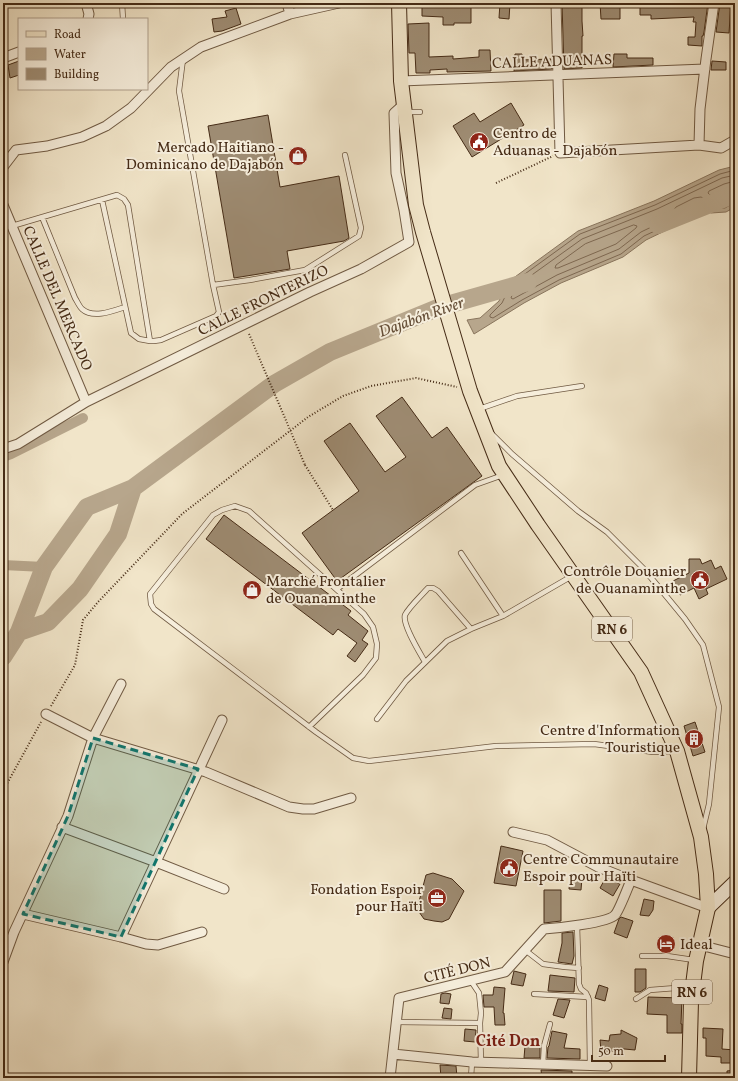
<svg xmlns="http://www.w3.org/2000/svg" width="738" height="1081" font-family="Vollkorn,serif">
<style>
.water{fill:#b7a68c;stroke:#89755d}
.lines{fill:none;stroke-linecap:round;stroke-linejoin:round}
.shore{stroke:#7e6851;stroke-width:1}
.canal{stroke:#b7a68c;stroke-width:10}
.river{stroke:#b7a68c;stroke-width:18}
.building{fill:#9e8c73;stroke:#452b16}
.lane-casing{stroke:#705a43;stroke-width:6}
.street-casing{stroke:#705a43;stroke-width:11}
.secondary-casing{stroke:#452b16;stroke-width:15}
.primary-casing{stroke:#452b16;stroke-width:16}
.path{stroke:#452b16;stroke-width:2;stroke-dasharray:1 2;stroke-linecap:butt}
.lane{stroke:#f6eedc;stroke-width:4.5}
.street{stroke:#f6eedc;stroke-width:9}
.secondary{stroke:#f6eedc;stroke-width:13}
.primary{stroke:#f1e5c9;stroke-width:14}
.path-bridge{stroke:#452b16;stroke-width:2;stroke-dasharray:1 2;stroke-linecap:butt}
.marked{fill:#0f766e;fill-opacity:0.2;stroke:#0f766e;stroke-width:3;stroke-dasharray:8 5;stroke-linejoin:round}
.labels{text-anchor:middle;stroke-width:4;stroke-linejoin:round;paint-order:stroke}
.shield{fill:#f6eedc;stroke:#7a6651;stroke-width:1}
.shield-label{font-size:14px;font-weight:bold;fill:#452b16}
.street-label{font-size:15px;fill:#452b16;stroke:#f6eedc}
.poi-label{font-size:15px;fill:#452b16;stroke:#f6eedc;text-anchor:start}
.water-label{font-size:16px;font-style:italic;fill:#675039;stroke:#f6eedc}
.neighbourhood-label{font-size:16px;font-weight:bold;fill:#7a1f14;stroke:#f6eedc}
</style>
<rect width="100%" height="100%" fill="#f1e5c9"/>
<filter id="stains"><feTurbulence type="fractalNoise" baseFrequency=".005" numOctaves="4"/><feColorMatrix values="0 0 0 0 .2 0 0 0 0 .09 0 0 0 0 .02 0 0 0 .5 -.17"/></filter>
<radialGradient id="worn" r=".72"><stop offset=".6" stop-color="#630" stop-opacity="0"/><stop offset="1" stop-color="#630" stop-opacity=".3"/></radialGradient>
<!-- water -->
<path class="water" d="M735,166V207L726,212L711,213L698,206L682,214L675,226L646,240L623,257L561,283L524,303L474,334L467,320L480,318L499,301L508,282L578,231L654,201L719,170Z"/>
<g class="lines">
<!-- shore -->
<path class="shore" d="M735,170L720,174L655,205L580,234L511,284L502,303L490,315V317L493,318L522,300L559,280L621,254L644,236L672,223L680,211L696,202H700L713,209L725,208L732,204H735
M735,175L722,178L657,209L582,239L515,287L511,298L513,299L557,275L619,249L641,232L668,219L676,207L694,198L701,197L714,204L724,203L731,199H735
M735,181L724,184L709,191L708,193C717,203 724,193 735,193
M634,225L637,226L636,228L616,244L558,268H555L556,265L585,244Z"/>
<!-- canal -->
<path class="canal" d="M3,457L11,454L83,418
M3,565L44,567"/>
<!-- river -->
<path class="river" d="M658,225L735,194
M19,632L48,622L80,589L118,534L133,488
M3,657L19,632L44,567L87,507L133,488L274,384L330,352L440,307L528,282"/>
</g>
<!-- building -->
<path class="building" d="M422,3H440V4L471,3V23H454V25H443V17L422,16Z
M500,3H510L509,19L499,18Z
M562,3H582V21L583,36H582V68L564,69Z
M600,3H620V19H601Z
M640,3H708L704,32L703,36H702V46L688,45V37H695L696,22H693L694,17L651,19V15H640Z
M720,3H731L729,33L716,32Z
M236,8L241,24L222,31L214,32L212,19L227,17L225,11Z
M429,23V57L453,56V59L479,57V50H490L491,71L447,72V69L430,70V73H416L415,53H409L408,24Z
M515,54H522V60L551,59L552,69L514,71Z
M614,54H627V58H653V65L613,67Z
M19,61V75L10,78L8,65Z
M712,61L726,62V70H711Z
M511,103L524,125L472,157L453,126L474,113L480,122Z
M268,115L280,187L339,176L349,238L344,241L287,251L290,269L234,278L208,126Z
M402,397L432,438L447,427L482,476L337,581L302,533L359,491L324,441L350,423L385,472L406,457L376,416Z
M224,515L351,611L348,615L368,631L362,640L368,644L355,662L347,656L357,643L338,629L333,635L206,539Z
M689,559H700L702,564L711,560L715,569L721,566L727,579L706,589L708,594L699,599L694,588L680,595L673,581L689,573Z
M695,722L705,752L693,756L684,726Z
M501,846L523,851L516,886L494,883Z
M433,873L452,879L464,891L449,919L442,922L434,921L424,919L417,909L426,875Z
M570,877L582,878L581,890L569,889Z
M606,877L620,884L613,896L600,888Z
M544,890H561V921L544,923Z
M644,899L654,901L653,910L649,916L640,915Z
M621,917L633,921L627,938L614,933L619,919Z
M573,932L574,956L572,964L558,962L562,943V933Z
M635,969H646V988L640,992H635Z
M514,971L526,974L523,986L511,984Z
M550,975L575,978L574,992L548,991Z
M599,985L608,988L605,1001L595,998Z
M494,987L505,988L503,1013H504L505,1025H495L494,1007H484L483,995H493Z
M445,993L451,994L449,1004L440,1003L441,994Z
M648,997L682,998L681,1024H682V1033H667V1015L647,1014Z
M558,999L570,1000L564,1018L553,1015Z
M444,1008L452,1009L451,1019L442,1018Z
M703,1028L723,1029L722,1049L735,1050V1057H733V1063H721V1057L706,1056V1038H703Z
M465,1029L476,1030L475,1042L464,1041Z
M621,1030L637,1038L635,1050L614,1048V1051H601L600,1040L609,1041L610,1035L621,1034Z
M552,1031L567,1034L564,1048L580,1049V1059L547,1058L548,1047L549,1046Z
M525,1046H540V1058H524Z
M440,1065L456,1066L457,1077L441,1078Z
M541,1070L572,1071V1076H570V1078H542Z
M735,1070V1078H727V1071Z"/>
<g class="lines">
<!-- lane casing -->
<g class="lane-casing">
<path id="lane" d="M122,3L123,19
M406,112H420
M102,200L131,333L139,339L150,341
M42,217L75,298C77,301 79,306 82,309C93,319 113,311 125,307
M12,226L117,195L124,199L128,205L150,341H154L161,340L216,316L219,312L213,285L179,91L183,59
M213,285L250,280L305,270L359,236L361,228L345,155
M479,409L517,396L582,386
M491,433L512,454L578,511L607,532L643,568L685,619L703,645L719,707L709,804L703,829
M461,553L503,616
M337,589L475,485L503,475
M425,662C420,653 402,624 405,615C409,607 422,595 428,588H433L438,591L471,629
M377,719L406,681L447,641L471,629L503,616L572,576
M309,727L363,675L376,658L377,644L373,627L364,614L249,511L235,506L222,510L213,515L150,594L151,604L154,609L316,732L353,758L369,761L496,746L594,744L653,752L675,751
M577,925L579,984L581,989L586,993L589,1000L590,1066
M525,950L543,964L565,967L579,968
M642,956H667L694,960
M471,981L479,993L481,1013L480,1023L481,1063
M534,994L588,997
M636,999L650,990L676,988L691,991
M396,1022L480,1023
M543,1065L544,1046L550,1024
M471,1078L472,1062"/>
</g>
<!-- street casing -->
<g class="street-casing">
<path id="street" d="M86,3L89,14L88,19
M287,3L290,14
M556,3L560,153L699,145L721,148L735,140
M3,58L19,52
M401,81L705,69
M699,145L700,109L706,59L714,3
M3,167L16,150L47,146L82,137L106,126L131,108L171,67L201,47L290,14L339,3
M3,205L86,402
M3,449L18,444L86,402L310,292L361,269L409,242L404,210L396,173L394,113L404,104
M121,684L93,738L206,772L289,807L303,809H314L351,798
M62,827L156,862L224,889
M513,832L547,840L598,867L631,880L708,908
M23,914L121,937L146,944L158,945L202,932
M121,937L222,720
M700,945L735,954
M3,962L14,932L68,816L93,738L46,714
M393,1054L472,1062L607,1066
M390,1078L399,998L505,972L544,929C557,928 608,923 615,915C619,911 628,887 631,880"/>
</g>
<!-- secondary casing -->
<g class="secondary-casing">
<path id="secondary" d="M708,908L735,882"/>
</g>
<!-- primary casing -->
<g class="primary-casing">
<path id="primary" d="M399,3L401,81L416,205L423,232L470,391L499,466L538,525L641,672L677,751L701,837L706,874L708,908L696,961L691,1001L689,1078"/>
</g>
<!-- path -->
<path class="path" d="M496,183L553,156
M305,465L333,510
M51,706L75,665L83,620L98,602L182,514L308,417L343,396L371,386L416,378L457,387
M3,791L41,722"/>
<!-- lane -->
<use href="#lane" class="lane"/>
<!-- street -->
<use href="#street" class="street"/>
<!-- secondary -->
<use href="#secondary" class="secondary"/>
<!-- primary -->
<use href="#primary" class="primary"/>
<!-- path-bridge -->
<path class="path-bridge" d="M249,334L305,465"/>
</g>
<!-- marked area -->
<path class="marked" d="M93,738L198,769L121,937L23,914L68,816Z"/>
<!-- icons -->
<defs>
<g id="civic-disc" transform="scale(1)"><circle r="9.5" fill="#8f2418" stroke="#f6eedc"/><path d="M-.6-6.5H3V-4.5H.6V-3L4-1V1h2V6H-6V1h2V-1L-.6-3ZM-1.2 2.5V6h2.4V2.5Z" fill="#fff"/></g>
<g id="shop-disc" transform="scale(1)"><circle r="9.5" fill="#8f2418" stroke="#f6eedc"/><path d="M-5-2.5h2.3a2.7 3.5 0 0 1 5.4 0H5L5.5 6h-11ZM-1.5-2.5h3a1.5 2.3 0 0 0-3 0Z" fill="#fff"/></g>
<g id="building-disc" transform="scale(1)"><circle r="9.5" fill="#8f2418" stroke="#f6eedc"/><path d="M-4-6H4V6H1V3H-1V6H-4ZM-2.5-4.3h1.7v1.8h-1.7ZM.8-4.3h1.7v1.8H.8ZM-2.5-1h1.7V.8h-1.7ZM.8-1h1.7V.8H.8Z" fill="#fff"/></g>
<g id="office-disc" transform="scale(1)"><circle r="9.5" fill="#8f2418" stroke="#f6eedc"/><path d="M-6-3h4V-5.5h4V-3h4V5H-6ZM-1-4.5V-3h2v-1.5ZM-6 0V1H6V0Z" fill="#fff"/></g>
<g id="hotel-disc" transform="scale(1)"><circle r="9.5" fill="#8f2418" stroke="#f6eedc"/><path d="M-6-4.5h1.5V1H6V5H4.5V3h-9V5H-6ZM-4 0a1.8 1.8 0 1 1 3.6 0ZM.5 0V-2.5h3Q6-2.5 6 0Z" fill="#fff"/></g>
</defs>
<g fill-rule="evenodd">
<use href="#civic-disc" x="479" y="142"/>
<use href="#shop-disc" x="298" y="156"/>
<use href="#civic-disc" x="700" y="580"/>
<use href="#shop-disc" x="252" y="590"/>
<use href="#building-disc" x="694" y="739"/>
<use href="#civic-disc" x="509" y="868"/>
<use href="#office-disc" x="437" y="898"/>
<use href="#hotel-disc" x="666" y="944"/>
</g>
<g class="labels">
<!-- shield labels -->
<g class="shield">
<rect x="592" y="617" width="40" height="24" rx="3"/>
<rect x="672" y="980" width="40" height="24" rx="3"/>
</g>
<g class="shield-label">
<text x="612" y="634">RN 6</text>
<text x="692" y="997">RN 6</text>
</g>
<!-- street labels -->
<g class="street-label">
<text transform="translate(552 61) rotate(-2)" y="5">CALLE ADUANAS</text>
<text transform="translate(58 298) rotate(67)" y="5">CALLE DEL MERCADO</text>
<text transform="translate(263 300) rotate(-26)" y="5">CALLE FRONTERIZO</text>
<text transform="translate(457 970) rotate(-14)" y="5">CITÉ DON</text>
</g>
<!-- poi labels -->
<g class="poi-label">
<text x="493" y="138">Centro de<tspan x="493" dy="17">Aduanas - Dajabón</tspan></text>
<text x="284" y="152" text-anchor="end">Mercado Haitiano -<tspan x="284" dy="17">Dominicano de Dajabón</tspan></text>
<text x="686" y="576" text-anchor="end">Contrôle Douanier<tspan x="686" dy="17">de Ouanaminthe</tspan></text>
<text x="266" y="586">Marché Frontalier<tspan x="266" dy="17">de Ouanaminthe</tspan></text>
<text x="680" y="735" text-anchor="end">Centre d'Information<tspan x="680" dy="17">Touristique</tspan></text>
<text x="523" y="864">Centre Communautaire<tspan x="523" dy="17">Espoir pour Haïti</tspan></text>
<text x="423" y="894" text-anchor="end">Fondation Espoir<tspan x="423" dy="17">pour Haïti</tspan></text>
<text x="680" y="949">Ideal</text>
</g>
<!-- water labels -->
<g class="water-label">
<text transform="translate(421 316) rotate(-20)" y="6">Dajabón River</text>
</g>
<!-- neighbourhood labels -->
<g class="neighbourhood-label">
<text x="508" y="1046">Cité Don</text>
</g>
</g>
<!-- margin -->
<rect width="738" height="1081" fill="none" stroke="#f1e5c9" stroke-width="16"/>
<rect x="4" y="4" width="730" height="1073" fill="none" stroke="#452b16" stroke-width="2"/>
<rect x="8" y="8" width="722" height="1065" fill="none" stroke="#452b16"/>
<!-- legend -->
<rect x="18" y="18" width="130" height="72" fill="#f6eedc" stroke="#afa08d"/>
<rect x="26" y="31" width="20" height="6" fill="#f1e5c9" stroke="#afa08d"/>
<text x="54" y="38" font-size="12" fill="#452b16">Road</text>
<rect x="26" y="48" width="20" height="12" fill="#b7a68c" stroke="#afa08d"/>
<text x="54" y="58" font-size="12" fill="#452b16">Water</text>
<rect x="26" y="68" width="20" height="12" fill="#9e8c73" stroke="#afa08d"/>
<text x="54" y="78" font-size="12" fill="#452b16">Building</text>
<!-- scale -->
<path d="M592 1055v6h73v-6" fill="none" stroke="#452b16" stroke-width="2"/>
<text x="598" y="1055" font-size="12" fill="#452b16" stroke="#f6eedc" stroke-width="3" paint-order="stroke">50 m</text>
<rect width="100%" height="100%" filter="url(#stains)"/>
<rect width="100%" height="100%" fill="url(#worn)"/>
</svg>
